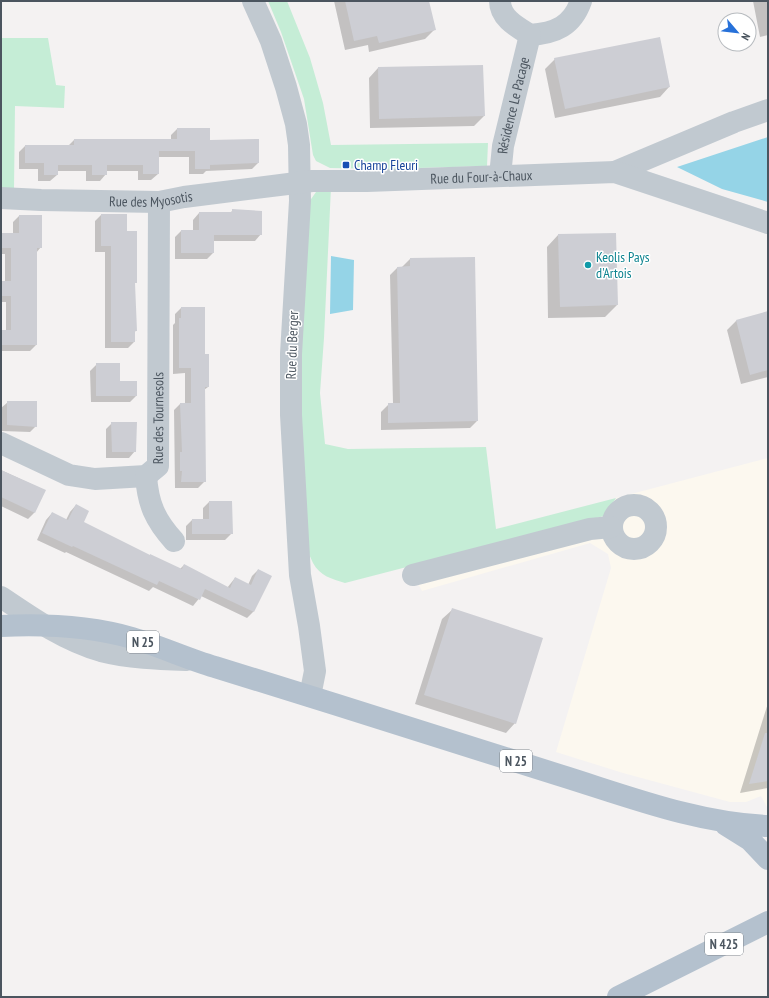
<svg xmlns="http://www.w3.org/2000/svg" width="769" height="998" font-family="'PT Sans Narrow',sans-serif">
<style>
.commercial{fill:#fcf8ef}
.green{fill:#c5edd6}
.water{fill:#95d4e7}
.shadow{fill:#0003}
.building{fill:#cdced4}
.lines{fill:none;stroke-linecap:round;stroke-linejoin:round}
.minor{stroke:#c1c9d0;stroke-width:22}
.major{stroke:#b4c1ce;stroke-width:22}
.transit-dot{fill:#1a4fb4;stroke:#fff;stroke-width:1.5}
.culture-dot{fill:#0f9aa8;stroke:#fff;stroke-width:1.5}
.labels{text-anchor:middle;stroke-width:3;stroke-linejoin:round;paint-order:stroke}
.shield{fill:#fff;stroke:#81888f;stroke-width:1}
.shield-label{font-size:13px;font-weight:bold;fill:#4b555f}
.street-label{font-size:14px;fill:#4b555f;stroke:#fff}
.transit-label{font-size:14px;fill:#164399;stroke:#fff;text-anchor:start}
.culture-label{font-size:14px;fill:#0d838f;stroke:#fff;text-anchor:start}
</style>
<rect width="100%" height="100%" fill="#f4f2f2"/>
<!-- commercial -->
<path class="commercial" d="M768,458V809L761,796L746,802H730L623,773L556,752L611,568L608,554L590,543L422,591L413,575L575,523L604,516L616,498Z"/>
<!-- green -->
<path class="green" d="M268,1H287L310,58L323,103L331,145L488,143L487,166L384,169L330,168L316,161L313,155L304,99L281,32Z
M1,38H48L56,85L65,86L64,108L15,106L14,189L1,188Z
M331,187L324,338L320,393L325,444L348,449L486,447L496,529L616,498L604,516L345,583C332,579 320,576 313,563C302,542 304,511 302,488C297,393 303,297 309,202L316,192Z"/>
<!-- water -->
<path class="water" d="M768,137V202L722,189L677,167Z
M331,256L354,260L353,310L330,314Z"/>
<!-- shadow -->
<path class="shadow" d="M334,1H428L435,29L425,39L369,52L368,45L345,50Z
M753,1H768V35L760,37Z
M555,59L669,87L660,97L555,118L545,69Z
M482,66L484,116L474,126L370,128L369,78L378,68Z
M177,129L209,141L258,163L252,169L206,171L203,174H189V157H158V174L151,180H138V171H106V174L100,181H86V171H57V175L50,181H38V169H19V152L25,146H68L74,140H171V135Z
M233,210L261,234L255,241H213V253L207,259H175V237L181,231H193V220L199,213H230Z
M101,215L126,232L136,282L134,284L136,331L134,332V342L128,348H105V252H95V221Z
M19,216L41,247L36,253V345L30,351H1V333L6,331V302H1V283L5,282V254H1V235L13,234V222Z
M558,235L617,305L605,317L548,318L547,247Z
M410,259L477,421L470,428L381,430V412L389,404H393L390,275L397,268L402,267Z
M181,308L204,355L208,387L204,390L205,481L198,488H175L174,410L180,404H185V373L173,374V325L175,323V314Z
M768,312V377L741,384L727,330L736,321Z
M97,364L136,396L130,402H91L90,371Z
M8,402L36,426L30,432L2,431L1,408Z
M112,423L135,451L129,458H106V429Z
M1,470L44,490L34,513L28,519L1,506Z
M209,502L232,533L225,540H186V526L192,520H203V508Z
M76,505L83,523L149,556L180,569L184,565L227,588L235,578L248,585L252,576L258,570L270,576L253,612L247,618L201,596L193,606L153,587L149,591L66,552L65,553L37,540L46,520L52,513L66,520L70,512Z
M452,610L515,723L506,733L415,704L442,619Z
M768,703V788L740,793Z"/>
<!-- building -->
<path class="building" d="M345,1H429L436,30L379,43L377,36L354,41Z
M660,37L670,87L565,109L554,58Z
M483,65L485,116L379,119L378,67Z
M177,128H210V140L259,139V163L210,165V169H195V151H159V174H143V165H107V175H92V165H58V175H44V163H25V145H74V139H177Z
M232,209L262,211V235H214V253H181V230H199V212H232Z
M101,214H127V231H137V283H135L137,331H135V342H111V246H101Z
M19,215H42V248H37V345H2V330H11V296H2L1,281H11V248H2L1,233H19Z
M616,233L618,305L560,307L558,234Z
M475,257L478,421L388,423V403H400L397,267L410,266V258Z
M181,307H205V354H209V387H205L206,482H181L182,471H180V452H182L180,403H191V368H179V318H181Z
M768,311V370L750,375L736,320Z
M96,363H120V381H137V396H96Z
M7,401H37V427L7,425Z
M111,422H137L136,452H112Z
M1,470L46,490L35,513L1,497Z
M209,501H232L233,534H192V519H209Z
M76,504L89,511L84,522L150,555V554L182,569L184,564L230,588L235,577L251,585L258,569L272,576L254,612L205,589L200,600L159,581L157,585L73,546L72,547L42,533L52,512L68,520Z
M452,608L543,638L516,724L424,695Z
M765,733H768V781L749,784Z"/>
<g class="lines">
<!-- minor -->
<g class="minor">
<path d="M253,1L271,41L286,87L296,124L299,145L300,201L291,354V415L300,575L309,626L315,671L310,696"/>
<path d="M500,1C500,18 517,27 530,35C556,33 572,26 581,1"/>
<path d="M615,172L734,122L768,110"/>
<path id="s1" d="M500,176L503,146L530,35"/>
<path id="s2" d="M1,198L41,200L159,202L184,197L312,181H367L615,172L768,223"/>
<path id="s3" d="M1,443L69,475L95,479L146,476L158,466L159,202"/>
<path d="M146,476C148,504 155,520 174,541"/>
<circle cx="634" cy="527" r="22"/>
<path d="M413,575L590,529L611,527"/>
<path d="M1,597C32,618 65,641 101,651C129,658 159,659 187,660"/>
</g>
<!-- major -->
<path class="major" d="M1,626C44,624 90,626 132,638C160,646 187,659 215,667C330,702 444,739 559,775C627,796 696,823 768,826
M726,825L750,840L768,859
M618,997L768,922"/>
</g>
<!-- markers -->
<rect class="transit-dot" x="342" y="161" width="8" height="8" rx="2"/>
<circle class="culture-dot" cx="588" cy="265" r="4"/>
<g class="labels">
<!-- shield labels -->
<g class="shield">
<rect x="127" y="631" width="32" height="22" rx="3"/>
<rect x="500" y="750" width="32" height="22" rx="3"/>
<rect x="705" y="933" width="38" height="22" rx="3"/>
</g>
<g class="shield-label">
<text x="143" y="647">N 25</text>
<text x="516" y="766">N 25</text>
<text x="724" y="949">N 425</text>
</g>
<!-- street labels -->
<g class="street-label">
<text dy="5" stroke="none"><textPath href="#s1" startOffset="72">Résidence Le Pacage</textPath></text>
<text dy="5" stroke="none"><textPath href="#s2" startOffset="482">Rue du Four-à-Chaux</textPath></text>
<text dy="5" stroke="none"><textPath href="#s2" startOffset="150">Rue des Myosotis</textPath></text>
<text transform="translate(292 345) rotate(-88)" y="5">Rue du Berger</text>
<text dy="5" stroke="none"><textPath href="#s3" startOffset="216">Rue des Tournesols</textPath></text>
</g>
<!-- transit labels -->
<g class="transit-label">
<text x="354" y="170">Champ Fleuri</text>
</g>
<!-- culture labels -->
<g class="culture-label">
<text x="596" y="262">Keolis Pays<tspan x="596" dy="16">d'Artois</tspan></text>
</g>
</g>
<!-- border -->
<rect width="769" height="998" fill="none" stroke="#4b555f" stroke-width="4"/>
<!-- north arrow -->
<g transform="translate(737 32) rotate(118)"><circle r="19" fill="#ffffff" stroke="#b7bbbf"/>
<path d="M0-3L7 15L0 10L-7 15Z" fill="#2771d9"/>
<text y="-6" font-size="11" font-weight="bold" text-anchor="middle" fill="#4b555f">N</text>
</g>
</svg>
